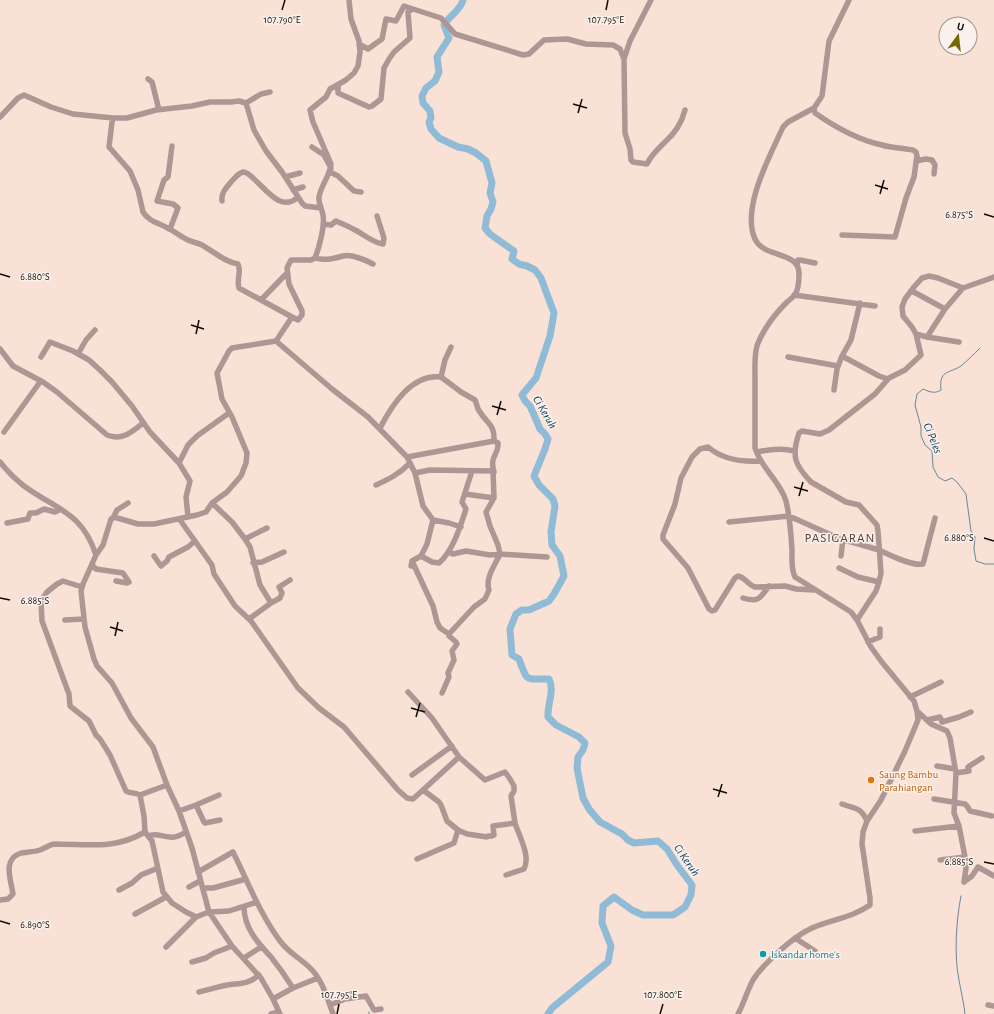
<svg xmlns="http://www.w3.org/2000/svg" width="994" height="1014" font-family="'Alegreya Sans',sans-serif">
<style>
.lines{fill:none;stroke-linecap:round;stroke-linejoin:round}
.stream{stroke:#6a8699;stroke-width:1}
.river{stroke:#90bbd7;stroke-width:7}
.minor{stroke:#ad9794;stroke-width:5.5}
.ticks{fill:none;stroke:#110a07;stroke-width:1.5}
.food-dot{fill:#e8710a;stroke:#fcf2ed;stroke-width:1.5}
.culture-dot{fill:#0f9aa8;stroke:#fcf2ed;stroke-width:1.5}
.labels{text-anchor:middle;stroke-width:3;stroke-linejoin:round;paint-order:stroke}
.food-label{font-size:11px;fill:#c56008;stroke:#fcf2ed;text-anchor:start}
.culture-label{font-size:11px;fill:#0d838f;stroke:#fcf2ed;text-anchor:start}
.water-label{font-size:12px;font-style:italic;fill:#003a56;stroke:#fcf2ed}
.quarter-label{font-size:13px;letter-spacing:1px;fill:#534037;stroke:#fcf2ed}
.ticks-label{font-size:10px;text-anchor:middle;fill:#110a07;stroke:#fcf2ed;stroke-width:3;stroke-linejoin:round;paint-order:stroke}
</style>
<rect width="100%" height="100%" fill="#f9e1d6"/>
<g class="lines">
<!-- stream -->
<path class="stream" d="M980,348C974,354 968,360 961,366C948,374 939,370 941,390C935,394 930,392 923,389L917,394L915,405L921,427V436L925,445L932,451L933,467L938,477L945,481L952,478L957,482L966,494L971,531L975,537L974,549L976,561L985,564H994
M961,896C956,921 954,956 959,980C961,992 964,1003 965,1014
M369,1014V1012"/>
<!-- river -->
<path class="river" d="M463,0C461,10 449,16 444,25L449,38L437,57L439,72L435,81L426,88L422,96L423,103L430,111L431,118L429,122L431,129L439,138L458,147L468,149L476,153L486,161L492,183L490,193L493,202L491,209L487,216L485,228L490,234L514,251L512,259L519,264L527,266L535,270L541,278L554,313L550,336L536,378L522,395L525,401L530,406L540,429L545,434L548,439L545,449L534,476L539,485L553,499L555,506L551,532L552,545L560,556L564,576L554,594L549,601L529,610H522L516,614L510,629L512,655L519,659C528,684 525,678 549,679C555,691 547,704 548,717L556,725L579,737L585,743L583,750L578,757L577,768L583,798L589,809L600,822L622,834L628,840L634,843L658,841L667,849L677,865L692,885L691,895L685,907L673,915H643L632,910L614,897L603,906L602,923L611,946L608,962L552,1008L548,1014"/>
<!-- minor -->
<path class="minor" d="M349,0L351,19L359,41L360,52L358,66L354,73L346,80L339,84L338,86V93L369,107L372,106L381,99L384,68L389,59L394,52L410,38L408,12L413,9L441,18L455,34L523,55L529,54L544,40L567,39L586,44L613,45L620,49L624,59L630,41L651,0
M359,44L368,49L382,39L386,19L396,21L404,6L413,9
M624,59L625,133L630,149L631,160L633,162L647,164C651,155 658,149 665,142C674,134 682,122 685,110
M148,79L152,82L159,110
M246,103L254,130L266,151L282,172L302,203L305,206L321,208
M814,108L815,113C835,127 858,140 882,145C892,148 903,148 913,150L916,152L917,156L914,177L906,198L895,237L842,235
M0,117L18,98L24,95L51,107L73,114L113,118H127L156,110L192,106L210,102H231L239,101L246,103L261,94L270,92
M113,118L112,122L109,147L130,171L138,190L143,212C149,222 160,223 169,229C176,232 181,237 188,240C192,242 198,243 202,245C214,252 225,262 238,264C242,271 236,280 239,288L261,300
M312,147L324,155L331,168
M916,161L926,159L932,160L935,165L934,174
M330,172L338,176L354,191L361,192
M285,177L300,173
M293,190L303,187
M222,201C221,193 226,188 231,182C234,179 238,173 243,172C246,172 251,176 253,178C266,189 281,213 298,197
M323,224L331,225L336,221C343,224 350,227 357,231C366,236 372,242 383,244L384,238L377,216
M170,229L178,208L173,204L157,201L164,180L168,177L172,146
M315,258C324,261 333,259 343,256C351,254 366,260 373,264
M797,265L798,260H800L815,263
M287,273L261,300L292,317L276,341L332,389L368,417L407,457L415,473L423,506L433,520L427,544L421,556L412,561L411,566
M912,291L945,309
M794,295L875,306
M292,317L298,320L302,315V311L289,284L287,268L291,260H311L315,258C319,248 325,226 323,215C322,208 318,203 319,197C321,185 330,176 331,164L313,122L310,110L326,97L330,89L339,84
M916,334L927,337L959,342
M927,337L945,309L963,288
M0,349L13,366L43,382L57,392L107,435C122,441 132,432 143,423
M78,354L86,340L95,330
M842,356L879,376L888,379
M41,357L50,342L73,351L89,360L100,370L112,382L132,406L150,432L179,463L190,481L186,497L188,517
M788,357L838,366
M834,390L837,369L842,356L851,340L860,303
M380,428C392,405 412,373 441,377L445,360L451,347
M4,432L40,382
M757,452C770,449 782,448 795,451
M407,457L494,441C495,424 487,424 480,412C477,409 477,404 475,400L461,392L441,377
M760,461C742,462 723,460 708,447L700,449L692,457L681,478L675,504L663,535V539L688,568L709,609L712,611L715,610L735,578L738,576C745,577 748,585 755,587L785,586L796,589L814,590
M0,462C7,471 15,479 24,486C57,510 82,512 96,555L83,584L81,591L85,627L94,659L97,666L112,683L131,718L153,747L167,785L179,811L192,848L209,912L232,946L261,978L273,999L280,1014
M179,463L188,445L197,436L229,413
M494,472C489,455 499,456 498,443L494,441
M376,485C389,479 399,474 409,464
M465,494L494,498
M212,503L232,522L245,539L250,547L260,585L271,603
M113,518L117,510L128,503
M180,520L212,565L214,574L235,606L251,621L298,688L319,708L344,727L398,790L407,798L413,799L423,790L439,802L441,805L447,821L458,830L454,843L417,859
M433,520L449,523L461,527
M729,522L789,516L838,538L879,550
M7,523L28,519L30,513H36L44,509L55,512L61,509
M245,539L267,528
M879,550C890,555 911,566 923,564L935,518
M449,552L453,554L466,551L490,555L500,554L547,557
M96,555L103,545L111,519L114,517L138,524H154L197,515L206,512L212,503L227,492L241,476L246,463L247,453L232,417L222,399L217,373L229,351L232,348L276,341
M154,556L161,566L167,561L169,557L188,547L195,541
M421,556L432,562L439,563C453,551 460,527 466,509L462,502L472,471
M841,556L843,539
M412,561L433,606L437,622L440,628L449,634L474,607L485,599L489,590C485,578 495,565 500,554L498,545L490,526L486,512L494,498L493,471L430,470L415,473
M253,563L262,562L284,552
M92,565L96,569L123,573L129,582L127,583L116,581
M839,568L858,577L879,582
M82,587L63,581L57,584L47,592L41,601L42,621L66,686L69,694L70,706L89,721L96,735L100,739L110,755L126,791C130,794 135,792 140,795L144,816L145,832L152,841L163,892L172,903L186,912L196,917L209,912L229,911L257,902
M743,598C759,603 760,598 769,586
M249,619L271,603L280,598L282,593L279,587L290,580
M65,620L84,619
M857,620L876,591L879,582L881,573L878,531L877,525L859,505L846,502L811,482C795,465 791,457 799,433L802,431L820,434L829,430L875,394L889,378L905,370L921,355L916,334L912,327L903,316L902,307L905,299L914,287L922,278L929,276L938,278L963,288L994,277
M868,642L880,637V629
M408,692L432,718L459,757
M442,693L449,677L448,673L454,660L452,651L457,644L456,642L449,636V634
M910,697L941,682
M917,711L931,724L947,731L950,738L956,773L954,813L959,826L965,857L966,868L964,882
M927,720L940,717L942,722L959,717L971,712
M937,766L955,769
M956,773L969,771L968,767L982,758
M412,775L452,746
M423,790L459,757L485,780L505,772L510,779L514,786V791L511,796L515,823
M140,795L167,785
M934,799L965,804L967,806L970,811L992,816
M842,804C855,809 861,807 867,821
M196,805L219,795
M179,811L196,805L204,822L205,823L220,820
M458,830L467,834L487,837L488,836H492L494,835L493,826L515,823C519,836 531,856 524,869L506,875
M915,831L959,826
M148,836C156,832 162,837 170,837C176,838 181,835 186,832
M940,860L965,857
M198,872L233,852C248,882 260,914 280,941C288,952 298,957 308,966C322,978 327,997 333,1014
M964,882L972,876L978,867L994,876
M189,887L200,881
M203,888H213L246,879
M119,890L132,883L141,875L158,868
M0,900L8,899L13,894C11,880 2,859 21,853C27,852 34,852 40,850C45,848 49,845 54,844C88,844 114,850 145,832
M244,907C244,928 258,943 271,957C279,967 286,977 293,988
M135,914L166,897
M795,938L815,951
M166,947L196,917
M244,958L261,947
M192,962L206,958L214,953L232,946
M199,992C208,990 217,987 227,985C241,983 247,985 259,975
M273,999L293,988L318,978
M330,1005L345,999L366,996L374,1010L381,1009
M988,1005L994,1006
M271,1014L278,1012
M738,1014C744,1003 747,991 753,980C763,964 793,937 810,929C829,920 852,918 870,905V898L862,844L863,832L867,821L881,800L905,751L918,720L917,711L914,701L881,661L871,647L857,620L851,612L795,577C791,569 792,559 792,550C791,533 790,517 786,501C780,481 761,468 755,448C755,424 755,400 755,376C755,366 754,352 758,343C764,329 775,314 786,303C789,300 792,298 795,295C798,290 799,280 799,274C800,251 763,258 755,239C741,208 770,156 783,127L788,122L814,108L822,96L829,41L849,0"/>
</g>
<!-- ticks -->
<path class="ticks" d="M282,10L285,0M606,10L608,0M573,104L587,108M578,113L582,99M875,185L888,189M880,194L884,180M984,214L994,217M0,274L10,277M191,325L204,329M196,334L199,320M492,406L506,410M497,415L501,401M794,487L808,491M799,496L803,482M984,538L994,541M0,598L10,600M110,627L123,631M115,636L118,622M411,708L425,712M416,717L420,703M713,789L727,793M718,797L722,784M984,862L994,864M0,921L10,924M337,1014L339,1004M660,1014L663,1004"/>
<!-- markers -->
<circle class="food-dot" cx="871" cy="780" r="4"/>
<circle class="culture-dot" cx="763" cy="954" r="4"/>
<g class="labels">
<!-- food labels -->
<g class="food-label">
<text x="879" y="778">Saung Bambu<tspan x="879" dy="13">Parahiangan</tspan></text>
</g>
<!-- culture labels -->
<g class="culture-label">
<text x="771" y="958">Iskandar home's</text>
</g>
<!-- water labels -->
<g class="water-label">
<text transform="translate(545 412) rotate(60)" y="4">Ci Keruh</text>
<text transform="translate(933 438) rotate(68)" y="4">Ci Peles</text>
<text transform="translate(687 860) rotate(55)" y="4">Ci Keruh</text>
</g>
<!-- quarter labels -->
<g class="quarter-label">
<text x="840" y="542">PASIGARAN</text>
</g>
</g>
<g class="ticks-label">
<text x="282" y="23">107.790°E</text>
<text x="606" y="23">107.795°E</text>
<text x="959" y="218">6.875°S</text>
<text x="35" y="280">6.880°S</text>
<text x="959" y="541">6.880°S</text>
<text x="35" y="604">6.885°S</text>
<text x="959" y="865">6.885°S</text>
<text x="35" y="928">6.890°S</text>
<text x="339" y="998">107.795°E</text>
<text x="663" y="998">107.800°E</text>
</g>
<!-- north arrow -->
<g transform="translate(958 36) rotate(15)"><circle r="19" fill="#fcf2ed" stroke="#9e9591"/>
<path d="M0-3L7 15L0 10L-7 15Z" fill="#766b03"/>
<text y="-6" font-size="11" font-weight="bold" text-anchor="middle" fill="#110a07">U</text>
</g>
</svg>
